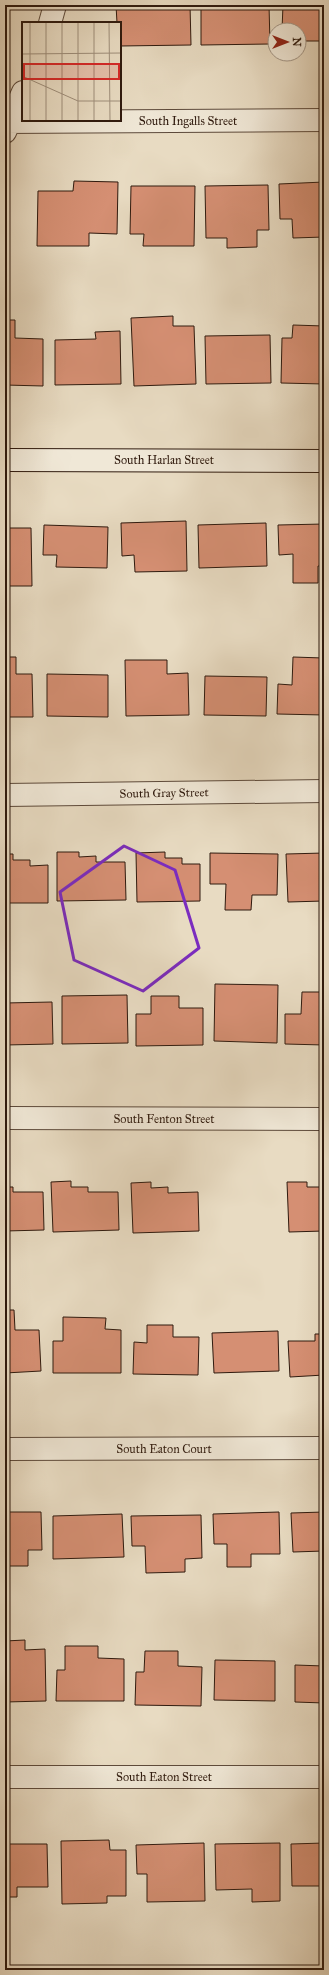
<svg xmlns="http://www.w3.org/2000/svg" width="329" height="1975" font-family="'IM FELL Great Primer',serif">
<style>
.building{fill:#d58f73;stroke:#2f1a0e}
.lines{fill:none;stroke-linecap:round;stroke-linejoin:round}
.street-casing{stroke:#5d4a3b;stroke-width:24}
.secondary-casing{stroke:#2f1a0e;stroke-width:24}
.street{stroke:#f0e8d7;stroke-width:22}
.secondary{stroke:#f0e8d7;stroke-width:22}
.marked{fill:none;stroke:#7b2cbf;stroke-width:3;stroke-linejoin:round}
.labels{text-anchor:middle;stroke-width:4;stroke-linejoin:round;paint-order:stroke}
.street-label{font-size:12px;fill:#2f1a0e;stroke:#f0e8d7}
.inset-road{fill:none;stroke:#9e8e7a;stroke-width:1}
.view{fill:#d62828;fill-opacity:0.15;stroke:#d62828;stroke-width:2}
.inset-edge{fill:none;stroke:#2f1a0e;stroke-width:2}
</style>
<rect width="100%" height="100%" fill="#e8dbc2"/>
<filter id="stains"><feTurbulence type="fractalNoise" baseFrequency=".005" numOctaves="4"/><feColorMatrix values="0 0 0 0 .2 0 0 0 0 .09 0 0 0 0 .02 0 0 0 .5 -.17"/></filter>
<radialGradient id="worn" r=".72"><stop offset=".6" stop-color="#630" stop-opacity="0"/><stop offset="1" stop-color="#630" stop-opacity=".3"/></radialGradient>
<!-- building -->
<path class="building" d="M116,5H190L191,45L120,46V23H117Z
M269,5L270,44L201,45V6Z
M283,5H324V41H299V30H282Z
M74,181L118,182L117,234L89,233V246H37L38,191H73Z
M324,182V237L293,238L292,219H280L279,184Z
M268,185L269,230H257V247L227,248V238H206L205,186Z
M131,186H195L194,246H143L144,234H130Z
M173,316V326H194L196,384L134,386L131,318Z
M5,320H15V338L43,339V386L5,385Z
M293,325L324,326V384L281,383L282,338H292Z
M120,331L121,384L55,385V340L96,339L95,332Z
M270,335L271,383L206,384L205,336Z
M186,521L187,571L135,572L134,555L122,556L121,523Z
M266,523L267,566L199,568L198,525Z
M324,524V566H318V583H293V554L279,555L278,525Z
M44,525L108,527L107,568L56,567L57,555H43Z
M5,528H31L32,586H5Z
M5,657H16V674H32L33,717H5Z
M293,657L323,658L324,715L277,714L278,684L292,685Z
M125,660H167V674L188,673L189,715L126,716Z
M47,674L108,675V717L47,716Z
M205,676L267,677L266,716L204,715Z
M57,852H79V857L96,856V862H125L126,900L57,901Z
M165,852V858H182V864H200V901L137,902L136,853Z
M210,853L278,854L277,895H252L251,910H225L226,884H210Z
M324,853V901L288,902L286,854Z
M5,854H13V860H30V866L48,865V903H5Z
M215,984L278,985L277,1043L214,1041Z
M302,992H324V1045L285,1044V1014H301Z
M127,995L128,1043L62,1044V996Z
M151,996H179V1008H203V1045L136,1046V1014H151Z
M52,1002L53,1044L5,1045V1003Z
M71,1181V1187H88V1192H118L119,1230L53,1232L51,1182Z
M151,1182V1188L168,1187V1193L198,1192L199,1231L133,1233L131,1183Z
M287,1182H307V1187H324V1231L289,1232Z
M5,1187H13V1192H43L44,1230L5,1231Z
M5,1310H14L15,1330H39L41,1371L5,1373Z
M63,1317L106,1318L105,1329L121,1330V1373H53V1341H63Z
M147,1325H173V1337H199L198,1375L133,1374L134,1342L147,1343Z
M278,1331L279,1371L214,1373L212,1333Z
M315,1334H324V1375L290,1377L288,1341H315Z
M5,1512H41L42,1550H28V1566H5Z
M279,1512L280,1554H251V1567H227V1544H214L213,1514Z
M324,1512V1551L293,1552L291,1513Z
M122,1514L124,1557L53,1559V1516Z
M201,1515L202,1558L185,1559V1572L146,1573L145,1546H132L131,1516Z
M25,1640V1650L45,1649L46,1701L5,1702V1641Z
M65,1646H98V1658L124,1659V1701H56L57,1670H65Z
M145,1651H178V1666L202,1667L201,1706L135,1705L136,1672H144Z
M215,1660L275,1661V1701L214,1700Z
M295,1665L324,1666V1703L295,1702Z
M109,1840L110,1850H126V1896H107V1903L62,1904L61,1841Z
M204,1843L205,1901L147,1902V1874H137L136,1845Z
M280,1843V1901L252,1902V1889L216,1890L215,1844Z
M324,1843V1886H292L291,1844Z
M5,1844H47L48,1887H17V1897H5Z"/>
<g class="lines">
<!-- street casing -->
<g class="street-casing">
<path id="street" d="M50,23L55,5
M5,122L324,120
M5,132L23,92
M5,795L324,791
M5,1118L324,1119
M5,1449L324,1448
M5,1777H324"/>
</g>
<!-- secondary casing -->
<g class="secondary-casing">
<path id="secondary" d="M5,460L324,461"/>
</g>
<!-- street -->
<use href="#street" class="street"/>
<!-- secondary -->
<use href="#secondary" class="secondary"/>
</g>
<!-- marked area -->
<path class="marked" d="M124,846L175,870L199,948L143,991L74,960L60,892Z"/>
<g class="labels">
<!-- street labels -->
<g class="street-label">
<text x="188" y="125">South Ingalls Street</text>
<text x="164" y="464">South Harlan Street</text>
<text transform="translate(164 793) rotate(-1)" y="4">South Gray Street</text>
<text x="164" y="1123">South Fenton Street</text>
<text x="164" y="1453">South Eaton Court</text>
<text x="164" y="1781">South Eaton Street</text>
</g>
</g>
<!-- overview -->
<g transform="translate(22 22)">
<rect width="99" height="99" fill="#e8dbc2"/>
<path class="inset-road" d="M8,0V99M24,0V99M40,0V99M56,0V99M72,0V99M87,0L88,99M0,32L99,31M0,54L56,79H99"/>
<path class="view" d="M2,42H97V57H2Z"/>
<rect width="99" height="99" class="inset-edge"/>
</g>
<!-- margin -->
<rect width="329" height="1975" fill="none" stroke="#e8dbc2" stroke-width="20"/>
<rect x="6" y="6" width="317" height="1963" fill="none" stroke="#2f1a0e" stroke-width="2"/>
<rect x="10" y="10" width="309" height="1955" fill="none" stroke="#2f1a0e"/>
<!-- north arrow -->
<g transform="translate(287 42) rotate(90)"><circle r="19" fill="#f0e8d7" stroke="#a39687"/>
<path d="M0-3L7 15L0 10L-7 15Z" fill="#8f2418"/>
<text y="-6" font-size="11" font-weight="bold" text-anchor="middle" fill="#2f1a0e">N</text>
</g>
<rect width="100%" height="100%" filter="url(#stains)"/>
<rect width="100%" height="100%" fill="url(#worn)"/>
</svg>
